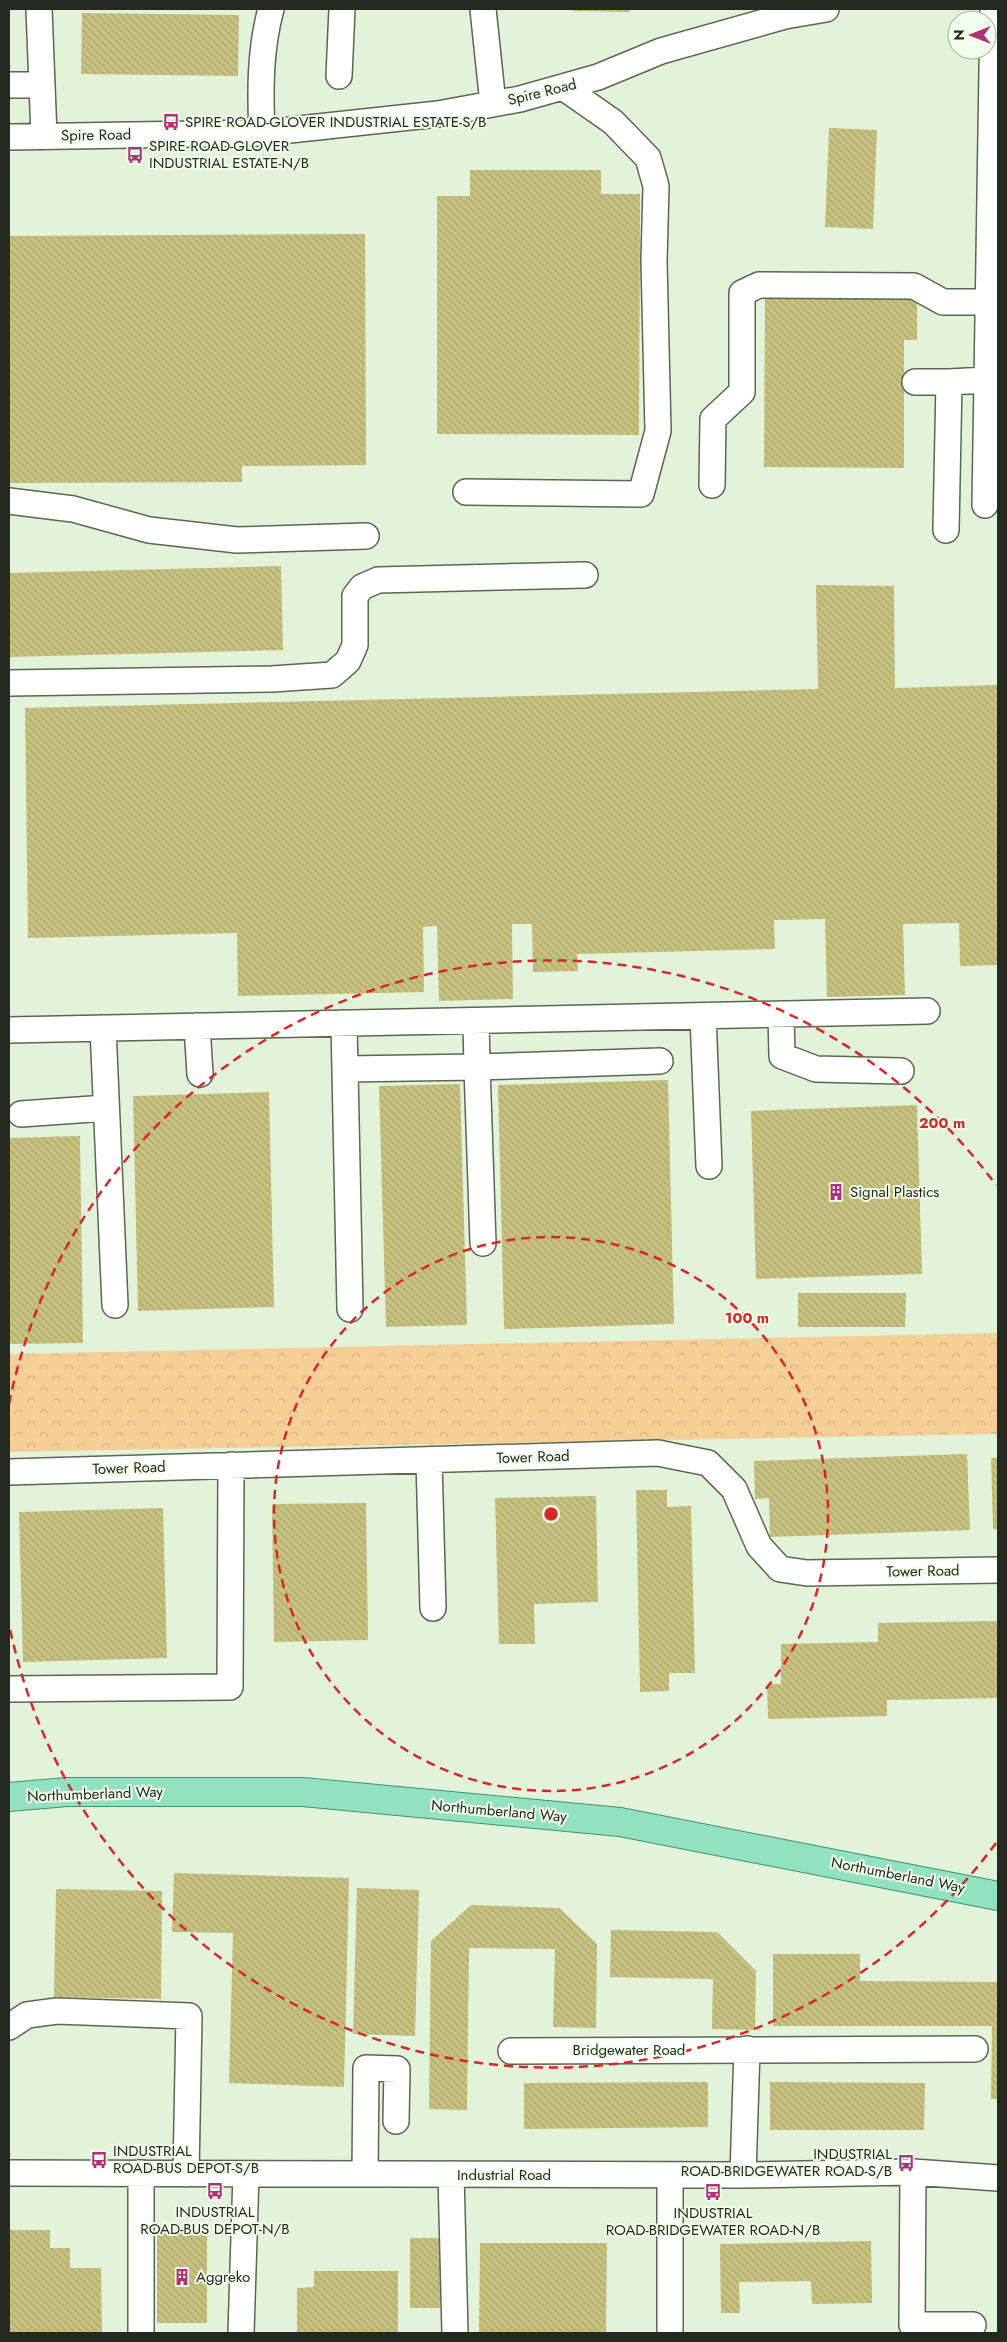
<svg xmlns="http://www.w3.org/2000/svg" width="1007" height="2342" font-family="Jost,sans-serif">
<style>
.forest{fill:url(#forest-crowns)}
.building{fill:url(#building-back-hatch)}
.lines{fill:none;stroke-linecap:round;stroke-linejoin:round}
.minor-casing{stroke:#5a6751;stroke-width:28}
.major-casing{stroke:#3d946d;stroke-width:30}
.minor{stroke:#fff;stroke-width:25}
.major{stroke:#92e1c0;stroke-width:28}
.ring{fill:none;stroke:#d62828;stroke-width:2.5;stroke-dasharray:9 6}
.labels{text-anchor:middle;stroke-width:4;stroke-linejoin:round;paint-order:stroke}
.street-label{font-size:15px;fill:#242a20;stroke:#f2ffea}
.poi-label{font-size:15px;fill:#242a20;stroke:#f2ffea;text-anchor:start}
.centre{fill:#d62828;stroke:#f2ffea;stroke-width:2.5}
.ring-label{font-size:15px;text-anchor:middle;font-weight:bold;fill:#d62828;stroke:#f2ffea;stroke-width:4;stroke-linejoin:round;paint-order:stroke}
</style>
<defs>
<pattern id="forest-crowns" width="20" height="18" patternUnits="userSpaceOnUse" patternTransform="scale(1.25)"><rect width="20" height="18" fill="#f6cf97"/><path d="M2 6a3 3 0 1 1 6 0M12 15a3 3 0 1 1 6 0" fill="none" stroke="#d3b282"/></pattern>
<pattern id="building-back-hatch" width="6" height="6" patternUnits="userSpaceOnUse" patternTransform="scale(1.25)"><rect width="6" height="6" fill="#c7c27f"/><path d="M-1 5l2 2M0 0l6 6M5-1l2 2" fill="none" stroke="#aba76d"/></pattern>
</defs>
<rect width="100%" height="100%" fill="#e3f3d9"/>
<!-- forest -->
<path class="forest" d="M998,1333V1434L9,1452V1354Z"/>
<!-- building -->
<path class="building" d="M573,9H630V12L573,11Z
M82,13L239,15L238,76L81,74Z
M829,128L877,130L873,229L825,227Z
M470,170H601V194H640L639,435L437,434V196H470Z
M365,234L366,465L242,466V482L9,483V236Z
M765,293L917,294V340H904V468L764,467Z
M281,566L283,650L9,657V573Z
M816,585L894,586L895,688L998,685V965L960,966L959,923L903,924L905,995L827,997L825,919L774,920L775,949L577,954L578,971L533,972L532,924H512L513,999L439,1001L437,926L423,927L424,992L238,996L237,933L28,938L25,708L818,689Z
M668,1080L674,1324L504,1329L498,1085Z
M460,1084L467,1325L386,1327L379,1086Z
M269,1092L274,1307L138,1311L133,1096Z
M917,1105L922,1274L756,1279L751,1111Z
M80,1136L83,1343L9,1344V1138Z
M798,1293H906L905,1327H798Z
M967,1454L970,1530L770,1537L769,1498L755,1499L754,1461Z
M991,1458H998V1529H993Z
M636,1490H667V1507L691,1506L695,1673H669V1691L640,1692Z
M596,1496L598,1602L534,1604L535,1644H499L495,1498Z
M366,1503L368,1640L274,1642L272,1504Z
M163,1508L167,1658L23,1662L19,1512Z
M998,1621V1698L887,1700V1716L768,1719L767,1684H781V1644L878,1642V1623Z
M174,1873L349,1878L344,2087L229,2083L233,1933L172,1932Z
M357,1888L419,1890L415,2036L353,2034Z
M56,1889L162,1891L161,1999L54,1997Z
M471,1905L559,1908L597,1944L596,2028L553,2027L555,1949L469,1948L467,2110L429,2109L431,1941Z
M611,1930L717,1932L756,1971L755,2030L712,2029L713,1979L610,1977Z
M773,1954H860V1981L998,1982V2099H991L992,2026H773Z
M708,2082V2127L524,2129V2083Z
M770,2082L925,2083L924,2130H770Z
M9,2230H50V2248H70V2268H101L102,2333H9Z
M157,2232H207V2323H157Z
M410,2238H440V2308H410Z
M871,2241L872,2303L812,2304L811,2281L739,2282L740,2313H721L720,2244Z
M480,2243H607L606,2333H479Z
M314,2271H398V2333H297V2288L314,2287Z"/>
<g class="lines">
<!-- minor casing -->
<g class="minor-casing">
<path id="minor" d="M39,9L44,136
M483,9L493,104
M339,76L342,9
M9,85H41
M262,133C260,91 260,49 271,9
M9,137L262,133L438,114L520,99L598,77L661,51L785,16L826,9
M915,382H949
M712,485L713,419L742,392V293L759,285L914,286L943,302H988
M466,492L641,494L658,431L654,261L656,186L648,158L613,122L563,87
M9,501L73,509L149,530L237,540L366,536
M985,505L993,9
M946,530L949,382L986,380
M9,683L272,679L332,675L348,661L355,645V596L362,587L378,580L585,575
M781,1014L782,1056L816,1069L901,1071
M703,1016L709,1166
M476,1021L477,1067L660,1061
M344,1023L350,1309
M197,1026L200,1074
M103,1028L115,1305
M9,1030L927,1011
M345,1069L477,1067L483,1243
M21,1114L106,1108
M429,1460L433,1608
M9,1472L658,1453L708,1463L734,1489L759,1546L780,1569L807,1573L998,1570
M9,1689L230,1687L231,1465
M9,2027L27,2015L57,2011L189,2016L186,2174
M511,2051L975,2049
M913,2172L912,2325H973
M9,2173L743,2175L913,2172L998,2178
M141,2173V2333
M365,2174L366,2068L397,2069L396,2121
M451,2174L455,2333
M670,2175V2333
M743,2175L747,2049
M241,2333L246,2174"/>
</g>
<!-- major casing -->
<g class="major-casing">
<path id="major" d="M9,1797L67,1792H303L620,1822L998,1896"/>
</g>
<!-- minor -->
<use href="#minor" class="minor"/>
<!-- major -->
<use href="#major" class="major"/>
</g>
<!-- distance rings -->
<g class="ring">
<circle cx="551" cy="1514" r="277"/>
<path d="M996 1843A553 553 0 0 1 9 1624M9 1404A553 553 0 0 1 996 1185"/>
</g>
<!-- icons -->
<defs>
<g id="bus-bare" transform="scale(1.35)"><path d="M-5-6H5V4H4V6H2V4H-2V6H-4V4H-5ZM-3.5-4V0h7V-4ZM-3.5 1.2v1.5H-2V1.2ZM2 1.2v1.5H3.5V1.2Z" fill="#b1307a" stroke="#f2ffea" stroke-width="2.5" paint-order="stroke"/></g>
<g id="building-bare" transform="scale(1.35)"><path d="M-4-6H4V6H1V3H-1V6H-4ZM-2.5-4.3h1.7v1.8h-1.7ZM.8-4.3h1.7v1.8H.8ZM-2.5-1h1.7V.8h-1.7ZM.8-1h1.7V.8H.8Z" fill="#b1307a" stroke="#f2ffea" stroke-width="2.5" paint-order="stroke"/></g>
</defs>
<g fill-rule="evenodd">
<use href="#bus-bare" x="171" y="122"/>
<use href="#bus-bare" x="135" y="155"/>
<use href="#building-bare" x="836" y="1192"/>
<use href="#bus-bare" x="99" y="2160"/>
<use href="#bus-bare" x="906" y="2163"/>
<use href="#bus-bare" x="215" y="2191"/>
<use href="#bus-bare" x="713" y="2192"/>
<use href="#building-bare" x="182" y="2277"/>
</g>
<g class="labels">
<!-- street labels -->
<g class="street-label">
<text transform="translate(542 92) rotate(-14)" y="5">Spire Road</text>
<text transform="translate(96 135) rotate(-1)" y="5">Spire Road</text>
<text transform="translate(533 1457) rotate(-2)" y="5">Tower Road</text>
<text transform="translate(129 1468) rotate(-2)" y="5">Tower Road</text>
<text transform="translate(923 1571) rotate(-1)" y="5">Tower Road</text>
<text transform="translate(95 1794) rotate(-2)" y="5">Northumberland Way</text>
<text transform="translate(499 1811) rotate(5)" y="5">Northumberland Way</text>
<text transform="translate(898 1875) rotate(11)" y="5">Northumberland Way</text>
<text x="629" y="2055">Bridgewater Road</text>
<text x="504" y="2180">Industrial Road</text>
</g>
<!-- poi labels -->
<g class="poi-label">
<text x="185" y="127">SPIRE ROAD-GLOVER INDUSTRIAL ESTATE-S/B</text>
<text x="149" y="151">SPIRE ROAD-GLOVER<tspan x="149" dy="17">INDUSTRIAL ESTATE-N/B</tspan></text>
<text x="850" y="1197">Signal Plastics</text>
<text x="113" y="2156">INDUSTRIAL<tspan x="113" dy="17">ROAD-BUS DEPOT-S/B</tspan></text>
<text x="892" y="2159" text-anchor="end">INDUSTRIAL<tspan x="892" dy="17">ROAD-BRIDGEWATER ROAD-S/B</tspan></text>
<text x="215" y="2217" text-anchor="middle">INDUSTRIAL<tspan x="215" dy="17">ROAD-BUS DEPOT-N/B</tspan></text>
<text x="713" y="2218" text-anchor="middle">INDUSTRIAL<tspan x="713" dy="17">ROAD-BRIDGEWATER ROAD-N/B</tspan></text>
<text x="196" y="2282">Aggreko</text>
</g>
</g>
<circle cx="551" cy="1514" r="8" class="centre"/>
<g class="ring-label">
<text x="942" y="1128">200 m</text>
<text x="747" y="1323">100 m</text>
</g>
<!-- border -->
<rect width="1007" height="2342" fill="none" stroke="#242a20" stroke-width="20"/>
<!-- north arrow -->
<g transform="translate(972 35) rotate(270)"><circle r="24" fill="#f2ffea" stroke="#a0aa99"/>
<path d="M0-4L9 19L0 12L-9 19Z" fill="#b1307a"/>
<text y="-8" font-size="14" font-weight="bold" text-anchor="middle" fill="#242a20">N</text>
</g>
</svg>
